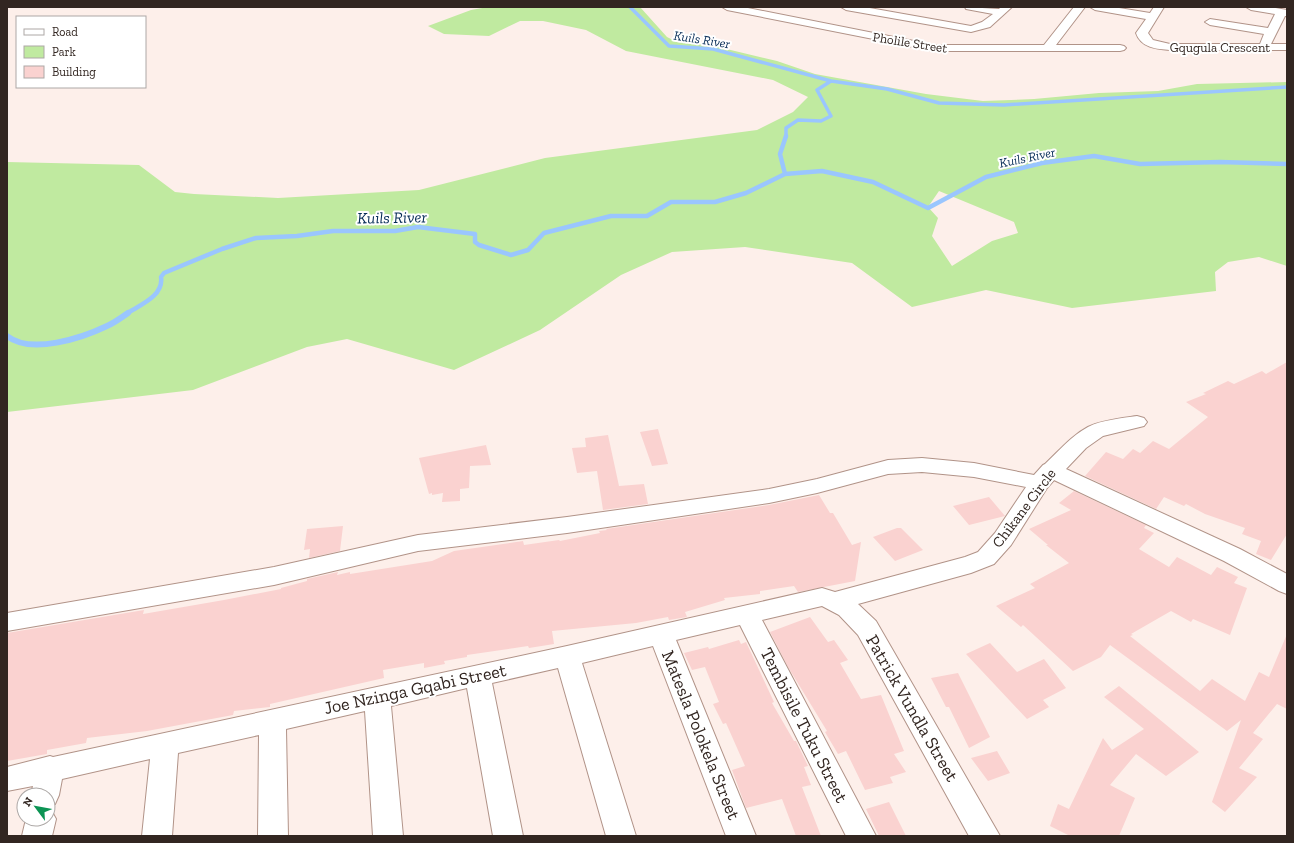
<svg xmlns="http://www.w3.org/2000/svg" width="1294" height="843" font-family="'Zilla Slab',serif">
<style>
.green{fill:#c0eaa0;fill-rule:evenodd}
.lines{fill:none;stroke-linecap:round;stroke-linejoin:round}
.stream-far2{stroke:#9ac6fe;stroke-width:3.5}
.stream-far1{stroke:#9ac6fe;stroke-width:4.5}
.stream{stroke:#9ac6fe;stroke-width:6}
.building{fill:#fad2d0}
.minor-casing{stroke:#b19388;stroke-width:2}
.minor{fill:#fff;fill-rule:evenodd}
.labels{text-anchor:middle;stroke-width:4;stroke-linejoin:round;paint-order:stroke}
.far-water-label{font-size:13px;font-style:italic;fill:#052b56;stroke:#fff}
.far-street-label{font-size:13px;fill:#322621;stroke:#fff}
.street-label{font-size:15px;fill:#322621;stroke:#fff}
.water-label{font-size:16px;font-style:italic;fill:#052b56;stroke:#fff}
.near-street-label{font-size:18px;fill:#322621;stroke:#fff}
</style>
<rect width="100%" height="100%" fill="#fdefea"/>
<!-- green -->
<path class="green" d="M488,7H640L667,37L677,42L710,45L777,61L815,74L926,94L983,101L1034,99L1099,93L1158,91L1197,84L1287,82V266L1259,257L1228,262L1215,272L1216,291L1072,308L986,290L912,307L852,263L745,247L672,252L621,275L540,330L454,370L347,339L307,347L193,390L7,412V162L139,165L175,192L194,194L278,198L419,190L545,158L757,130L793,112L808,97L773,80L626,51L586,30L543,21H520L489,36L444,34L428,26L471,10ZM939,191L1014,222L1018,233L992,241L952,266L932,236L938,218L928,207Z"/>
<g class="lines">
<!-- stream-far2 -->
<path class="stream-far2" d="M630,7L669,46L713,49L831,81L887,89L939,103L1004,105L1287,87
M786,137V128L798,120L821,121L831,116L817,90L831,81"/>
<!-- stream-far1 -->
<path class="stream-far1" d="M785,174L780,154L786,136
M126,314C140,305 164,296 161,277L164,273L222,249L256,238L297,236L333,231H395L418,227L475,234V242L479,245L511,255L528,250L544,233L611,216H647L671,202H715L746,193L785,174L822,171L873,182L928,208L986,177L1042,163L1094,156L1140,164L1220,162L1287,164"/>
<!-- stream -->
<path class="stream" d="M7,336C31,355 82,338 107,326C114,323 121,318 128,313"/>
</g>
<!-- building -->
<path class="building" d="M1287,362V534L1271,560L1256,554L1261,541L1242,534L1245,528L1205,514L1186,504L1184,506L1164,497L1156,509L1085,476L1106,452L1123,459L1133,449L1140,453L1153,441L1169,449L1208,417L1186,402L1206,394L1203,393L1228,381L1234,384L1262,371L1266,374Z
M658,429L668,464L652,466L640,432Z
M608,435L619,486L644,484L648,504L603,510L597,471L577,473L572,448L586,447L585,438Z
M486,445L491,465L470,466L469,488L460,489V501L442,502L443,493L432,495V493L429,494L419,458Z
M1074,491L1146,525L1144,528L1154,533L1139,549L1169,567L1177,557L1211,575L1217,567L1238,577L1234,583L1247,588L1230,635L1193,619L1191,622L1171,611L1131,634L1133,635L1130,636L1200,691L1212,679L1245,701L1259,672L1269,677L1287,634V709L1277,704L1253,733L1263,739L1239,768L1257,777L1225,812L1212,802L1241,720L1227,731L1110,645L1101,657L1073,671L1023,625L1021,627L996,606L1035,588L1030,584L1069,563L1046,545H1048L1029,529L1071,510L1059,503Z
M819,495L830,513H833L852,545L861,542L855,581L798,592L794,586L760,591V594L724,598L725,600L685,612L687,617L669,620L668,617L636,623L552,631L554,644L529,648L528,646L467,655V657L444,661L445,664L424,668V663L383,670L384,678L270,704V707L234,711L233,715L147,731L87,738L86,743L47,750V754L7,761V633L144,610L143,614L224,600L281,589V588L307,581V579L338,572L337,575L350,572V574L432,561L454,551L523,541L524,545L559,540L560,541L600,533L599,531L607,530L606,529L769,505Z
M989,497L1005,516L969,525L953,506Z
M343,526L340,551L309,558L310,549L304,550L307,529Z
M897,528H901L923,550L895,561L873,537Z
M810,617L828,642L834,640L848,660L840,663L861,699L881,695L904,751L894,754L906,772L890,777L893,783L865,790L846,751L838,754L825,732L827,731L788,667L770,632Z
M739,640L741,644L746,642L774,702L772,703L794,741H796L808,766L804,767L811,785L802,787L821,836H796L782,799L746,808L732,770L745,766L726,723L723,724L713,704L719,702L705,667L692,670L684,653L708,647L709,649Z
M990,643L1017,672L1044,659L1066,688L1043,700L1049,707L1027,719L966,654Z
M958,673L990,737L969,748L949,707H946L931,678Z
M1119,686L1199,752L1166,776L1136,754L1110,785L1135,798L1119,836H1070L1050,826L1058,804L1069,809L1103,738L1112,750L1144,729L1104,697Z
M997,751L1010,773L988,781L971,758Z
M889,802L906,836H879L866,809Z"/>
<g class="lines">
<!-- minor casing -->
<g class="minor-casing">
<path id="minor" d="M722,7H743L934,45H1044L1074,7H1085L1056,45H1120L1124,46L1126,48L1124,50L1120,51H934L727,10Z
M841,7H864L971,26L982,22L993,14L966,9L965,7L999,9L1001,7H1012L990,27L971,32L846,10Z
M1090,7H1113L1150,13L1154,7H1164L1148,33L1153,40L1170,44H1260L1264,34L1210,25L1205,22L1210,19L1268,28L1275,14L1251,10L1246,7H1270L1287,10V16H1285L1271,44H1287V50H1170C1157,49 1141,48 1136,33L1146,19L1095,10Z
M1137,416L1144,418L1147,422L1144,426L1103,436L1086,448L1066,469L1240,549L1287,574V594L1279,591L1224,561L1054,480L1047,488L1011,545L994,564L971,573L858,604L876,621L1000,836H969L858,635L839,615L822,606L762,620L876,836H846L740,625L676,640L756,836H726L653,646L582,663L636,836H606L558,668L492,683L523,836H493L467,688L391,706L403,836H373L365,711L286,729L288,836H258L259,735L178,753L172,836H142L150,759L62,779L59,795L55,804L48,807V795H31L33,786L7,791V767L50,756L53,757L567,646L822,588L835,592L965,557L978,552L995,533L1026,487L974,477L922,472L888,474L817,493L769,503L567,533L418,551L274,585L7,631V613L274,567L418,535L567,517L769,489L817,479L888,460L922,458L974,463L1034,475L1043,465L1045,464C1059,451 1071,436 1088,427C1101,420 1123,418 1137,416Z
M48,808L51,810L56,819L52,836H22L26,819H48Z"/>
</g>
<!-- minor -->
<use href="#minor" class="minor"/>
</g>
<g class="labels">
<!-- far-water labels -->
<g class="far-water-label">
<text transform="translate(702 39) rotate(9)" y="5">Kuils River</text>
<text transform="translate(1027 157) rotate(-12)" y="5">Kuils River</text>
</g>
<!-- far-street labels -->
<g class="far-street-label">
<text transform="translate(910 42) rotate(9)" y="5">Pholile Street</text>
<text x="1220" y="52">Gqugula Crescent</text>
</g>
<!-- street labels -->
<g class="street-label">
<text transform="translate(1024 508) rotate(-53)" y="5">Chikane Circle</text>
</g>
<!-- water labels -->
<g class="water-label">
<text transform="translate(392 217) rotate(-1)" y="6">Kuils River</text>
</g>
<!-- near-street labels -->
<g class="near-street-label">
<text transform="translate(415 689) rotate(-12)" y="6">Joe Nzinga Gqabi Street</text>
<text transform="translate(912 708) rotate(60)" y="6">Patrick Vundla Street</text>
<text transform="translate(804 725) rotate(63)" y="6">Tembisile Tuku Street</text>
<text transform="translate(701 735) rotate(68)" y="6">Matesla Polokela Street</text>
</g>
</g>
<!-- border -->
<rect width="1294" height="843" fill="none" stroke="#322621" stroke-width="16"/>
<!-- legend -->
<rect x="16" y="16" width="130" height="72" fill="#ffffff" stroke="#ada8a6"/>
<rect x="24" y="29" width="20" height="6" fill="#ffffff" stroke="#ada8a6"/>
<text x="52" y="36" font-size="12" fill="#322621">Road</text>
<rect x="24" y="46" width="20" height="12" fill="#c0eaa0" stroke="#ada8a6"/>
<text x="52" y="56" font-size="12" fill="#322621">Park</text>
<rect x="24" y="66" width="20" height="12" fill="#fad2d0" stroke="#ada8a6"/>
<text x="52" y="76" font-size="12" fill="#322621">Building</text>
<!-- north arrow -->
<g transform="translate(36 807) rotate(302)"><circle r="19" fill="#ffffff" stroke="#ada8a6"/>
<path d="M0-3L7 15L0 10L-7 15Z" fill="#0c9454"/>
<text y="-6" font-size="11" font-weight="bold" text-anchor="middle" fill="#322621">N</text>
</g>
</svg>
